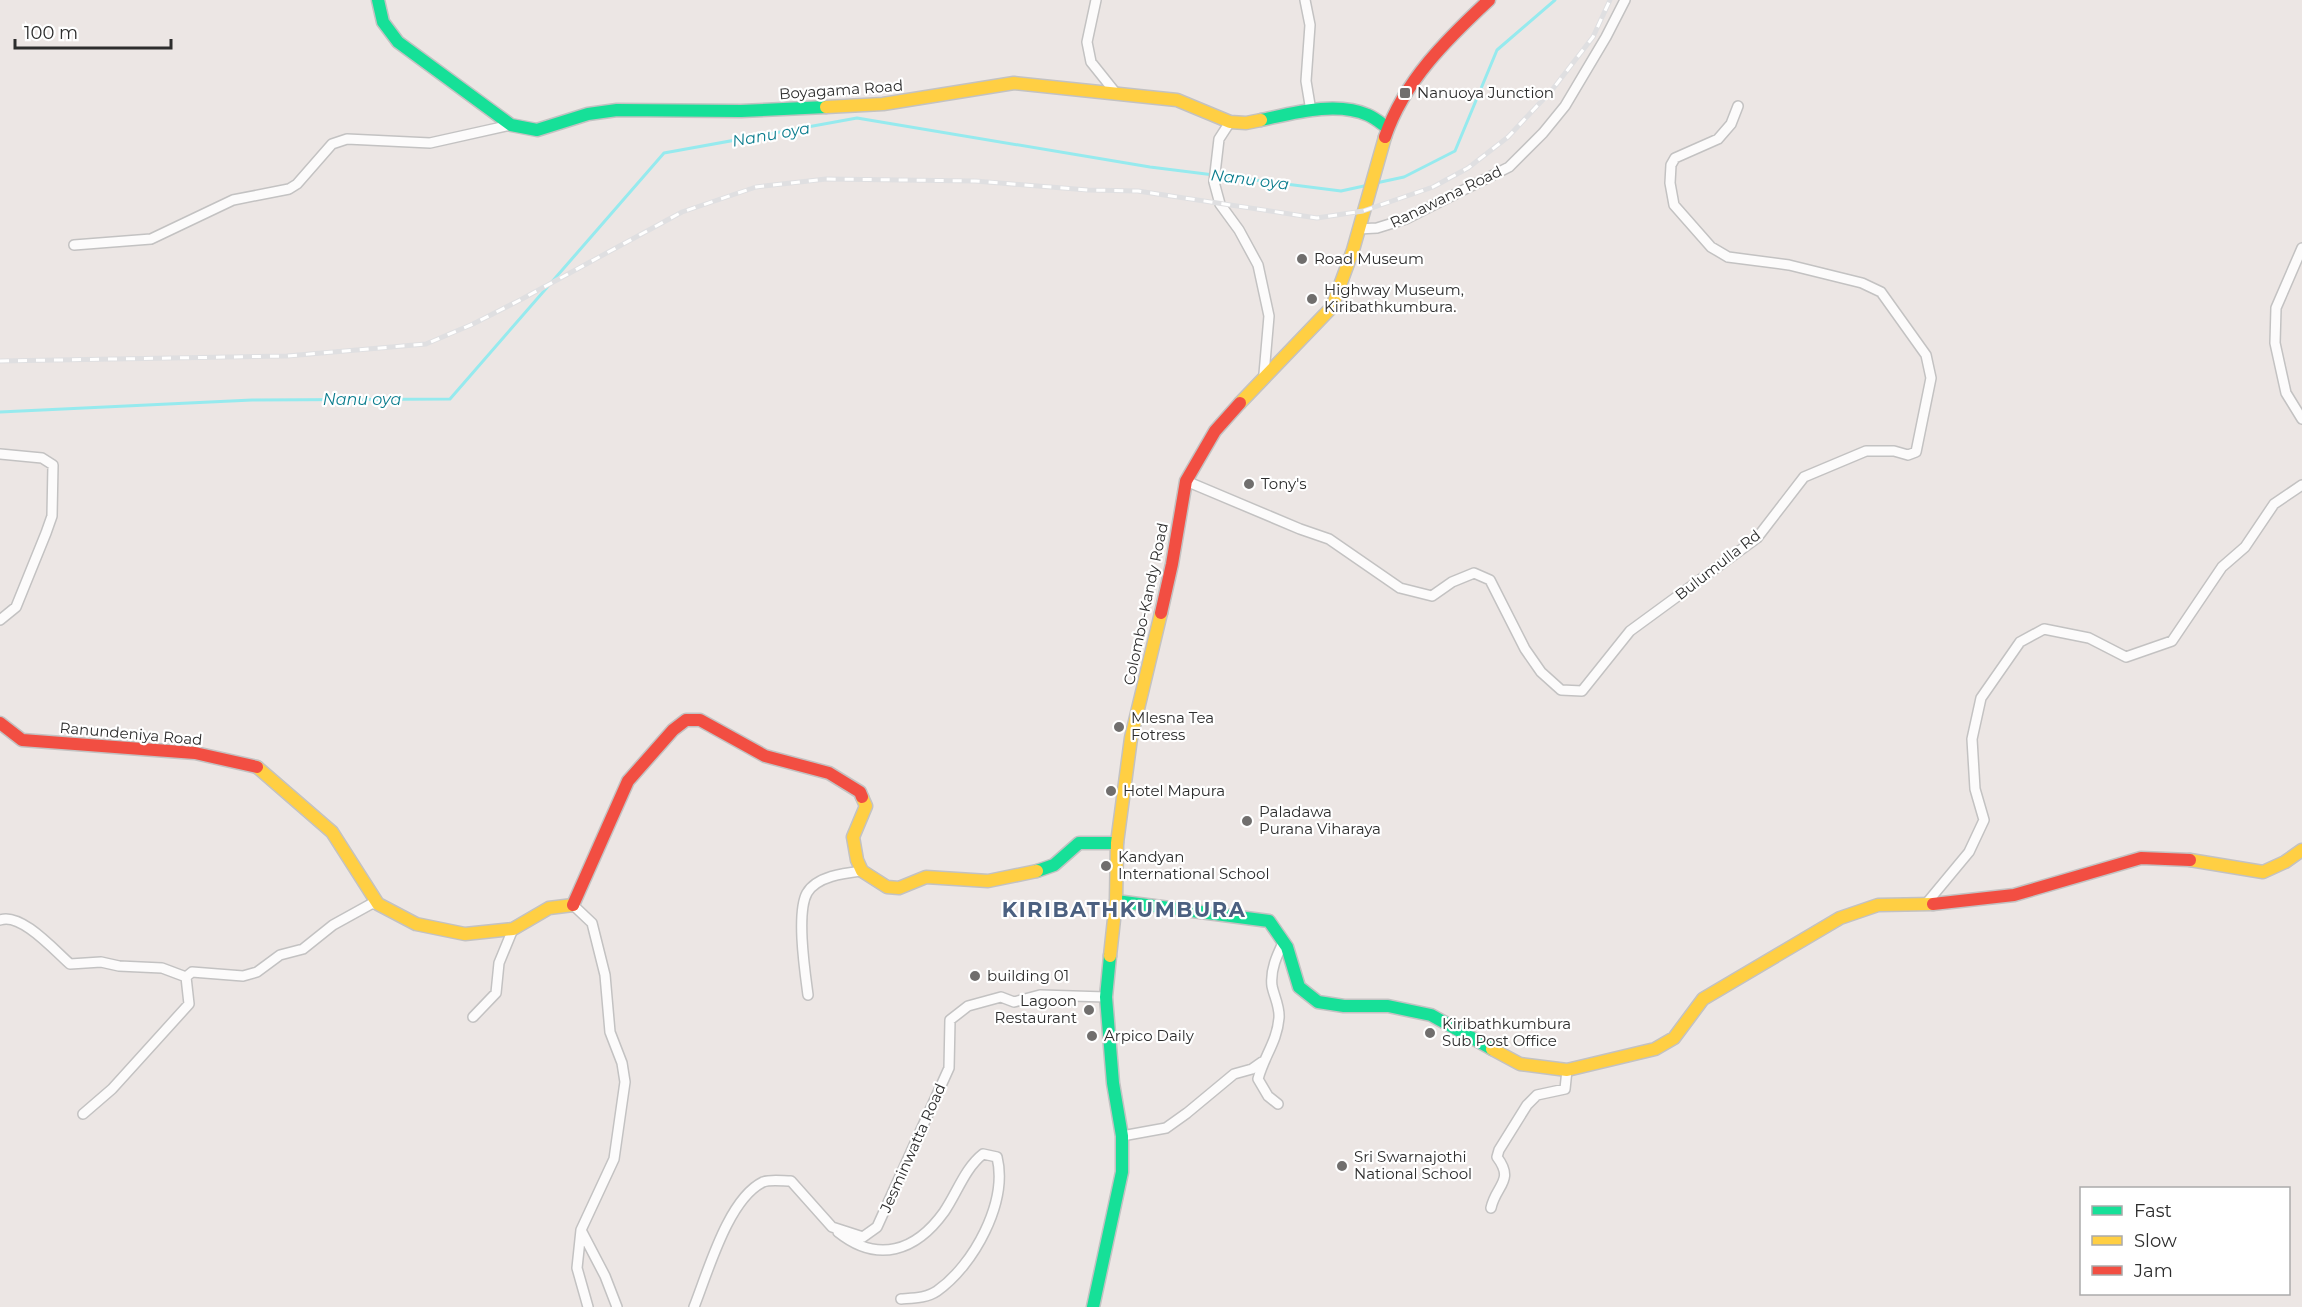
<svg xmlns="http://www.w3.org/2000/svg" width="2302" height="1307" font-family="Montserrat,sans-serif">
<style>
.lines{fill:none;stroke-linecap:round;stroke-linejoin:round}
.stream{stroke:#96eaee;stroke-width:3}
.street-casing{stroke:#c3c2c2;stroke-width:12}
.fast-casing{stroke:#c3c2c2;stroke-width:15}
.slow-casing{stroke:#c3c2c2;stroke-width:15}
.jam-casing{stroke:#c3c2c2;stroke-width:15}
.street{stroke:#fcfbfb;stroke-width:9}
.fast{stroke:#16e098;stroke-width:12}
.slow{stroke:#ffcf43;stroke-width:12}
.jam{stroke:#f24e42;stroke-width:12}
.rail-casing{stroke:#dfdfe1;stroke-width:5}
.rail{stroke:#fff;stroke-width:3;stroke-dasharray:9;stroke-linecap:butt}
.poi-dot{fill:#706e6d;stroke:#fff;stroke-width:2}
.labels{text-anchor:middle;stroke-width:4.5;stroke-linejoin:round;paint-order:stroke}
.street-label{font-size:15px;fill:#2d2d2d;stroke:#fff}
.poi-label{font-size:15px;fill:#2d2d2d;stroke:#fff;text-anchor:start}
.water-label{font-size:16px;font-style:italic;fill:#0b7d8e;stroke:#fff}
.district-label{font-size:21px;font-weight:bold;letter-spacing:1.5px;fill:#4b6080;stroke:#fff}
</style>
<rect width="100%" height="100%" fill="#ece6e4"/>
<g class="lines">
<!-- stream -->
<path class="stream" d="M1376,183L1404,177L1455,151L1497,50L1555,0
M0,412L252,400L450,399L664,153L857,118L1150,167L1341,191L1364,186"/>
<!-- street casing -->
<g class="street-casing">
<path id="street" d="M1096,0L1087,42L1091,62L1115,92
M1305,0L1310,25L1306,81L1311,111
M1230,122L1219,139L1214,182L1220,204L1239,230L1258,265L1269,316L1264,374
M1358,229L1377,228L1406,219L1509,167L1543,133L1565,106L1606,37L1625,0
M74,245L151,239L233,200L289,189L297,184L332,144L347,139L430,143L511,125
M2302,248L2276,308L2275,343L2286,393L2302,419
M0,454L42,458L53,465L52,516L46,533L16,607L0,620
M1186,481L1300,529L1329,539L1400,588L1432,596L1452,582L1474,573L1490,580L1525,649L1541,672L1561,690L1582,691L1630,631L1757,538L1804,477L1866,451H1894L1908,455L1916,452L1931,378L1926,355L1881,292L1862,283L1789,265L1728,257L1711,247L1674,205L1670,183L1671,165L1675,158L1718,139L1731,124L1738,106
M573,905L592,923L605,975L610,1032L622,1063L625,1082L614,1159L581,1230L577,1268L588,1307
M1925,905L1969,852L1984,820L1975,789L1972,739L1981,698L2020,642L2044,629L2089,638L2126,657L2172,641L2222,567L2245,547L2274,504L2302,485
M0,920C21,912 55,951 70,964L101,962L119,966L162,968L186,977L192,972L243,976L257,972L280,955L303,949L333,925L371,904H378
M808,995C805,972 796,913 807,893C817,876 845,873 862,871
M473,1017L496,993L499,963L513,929
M1278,1104L1268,1096L1258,1079C1264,1056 1277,1042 1279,1018C1280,1007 1274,996 1272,986C1270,970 1277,955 1284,941
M83,1114L112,1089L189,1004L186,977
M1122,1136L1166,1128L1187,1113L1234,1074L1252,1069L1262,1062
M1491,1208C1496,1185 1515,1181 1497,1157L1499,1150L1527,1105L1537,1095L1565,1089L1567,1070
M581,1230L605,1276L617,1307
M838,1232C878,1264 916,1251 944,1212C957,1193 965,1168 983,1154L997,1157C1008,1202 974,1265 937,1291C927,1298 913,1298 901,1299
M694,1307C708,1272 728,1199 763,1182C770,1179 783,1181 791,1181L832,1227L863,1237L877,1227L949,1068L950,1020L968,1006L1001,997L1014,1002L1040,995L1106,997"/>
</g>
<!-- fast casing -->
<g class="fast-casing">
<path id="fast" d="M378,0L383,22L398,42L511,125L537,130L588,114L617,110L741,111L826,107
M1261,120C1294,113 1336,101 1368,115C1375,118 1382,124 1388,128
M1037,871L1054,865L1079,843H1117
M1116,901L1269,921L1287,947L1299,987L1318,1002L1344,1006H1388L1431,1015L1492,1049
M1093,1307L1122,1172V1136L1113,1083L1106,997L1110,956"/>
</g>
<!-- slow casing -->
<g class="slow-casing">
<path id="slow" d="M826,107L883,104L1014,83L1177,100L1230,122L1246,123L1261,120
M1240,403L1332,307L1353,250L1385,137
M257,767L332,832L378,904L416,924L465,934L513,929L549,908L573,905
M862,797L866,806L853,837L857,860L862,871L887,887L899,888L926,877L988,881L1037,871
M2190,860L2263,872L2285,862L2302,850
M1110,956L1116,901L1117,843L1131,738L1161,613
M1492,1049L1520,1064L1567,1070L1655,1049L1674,1038L1703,999L1840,918L1878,905L1933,904"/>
</g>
<!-- jam casing -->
<g class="jam-casing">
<path id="jam" d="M1385,137C1404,81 1447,39 1489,0
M1161,613L1172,564L1186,481L1215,431L1240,403
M0,723L22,740L195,753L257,767
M1933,904L2014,895L2141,858L2190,860
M573,905L628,781L673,730L686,720H700L765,756L829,773L860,792L862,797"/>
</g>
<!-- street -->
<use href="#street" class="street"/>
<!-- fast -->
<use href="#fast" class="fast"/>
<!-- slow -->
<use href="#slow" class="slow"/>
<!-- jam -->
<use href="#jam" class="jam"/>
<!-- rail casing -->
<g class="rail-casing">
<path id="rail" d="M0,361L287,356L426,344L473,324L522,299L682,212L756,187L826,179L975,181L1088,190L1138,191L1317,218L1363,211L1433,187L1468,168L1508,137L1552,90L1593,37L1610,0"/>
</g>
<!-- rail -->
<use href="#rail" class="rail"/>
</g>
<!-- markers -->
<g class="poi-dot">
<rect x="1399" y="87" width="12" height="12" rx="3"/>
<circle cx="1302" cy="259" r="6"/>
<circle cx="1312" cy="299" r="6"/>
<circle cx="1249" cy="484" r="6"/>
<circle cx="1119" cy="727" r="6"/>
<circle cx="1111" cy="791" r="6"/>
<circle cx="1247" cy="821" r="6"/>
<circle cx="1106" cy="866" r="6"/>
<circle cx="975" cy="976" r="6"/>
<circle cx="1089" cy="1010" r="6"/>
<circle cx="1430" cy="1033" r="6"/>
<circle cx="1092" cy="1036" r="6"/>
<circle cx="1342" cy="1166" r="6"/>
</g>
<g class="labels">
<!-- street labels -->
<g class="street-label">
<text transform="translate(841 90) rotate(-4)" y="5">Boyagama Road</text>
<text transform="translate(1446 197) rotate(-26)" y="5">Ranawana Road</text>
<text transform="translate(1718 565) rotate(-38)" y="5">Bulumulla Rd</text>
<text transform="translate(1146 604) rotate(-78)" y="5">Colombo-Kandy Road</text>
<text transform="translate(131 734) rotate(5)" y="5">Ranundeniya Road</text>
<text transform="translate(913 1148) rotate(-66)" y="5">Jesminwatta Road</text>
</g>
<!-- poi labels -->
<g class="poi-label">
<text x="1417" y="98">Nanuoya Junction</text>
<text x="1314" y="264">Road Museum</text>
<text x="1324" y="295">Highway Museum,<tspan x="1324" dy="17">Kiribathkumbura.</tspan></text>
<text x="1261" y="489">Tony's</text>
<text x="1131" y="723">Mlesna Tea<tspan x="1131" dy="17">Fotress</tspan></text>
<text x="1123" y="796">Hotel Mapura</text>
<text x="1259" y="817">Paladawa<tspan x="1259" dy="17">Purana Viharaya</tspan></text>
<text x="1118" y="862">Kandyan<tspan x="1118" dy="17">International School</tspan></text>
<text x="987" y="981">building 01</text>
<text x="1077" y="1006" text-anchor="end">Lagoon<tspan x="1077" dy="17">Restaurant</tspan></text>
<text x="1442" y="1029">Kiribathkumbura<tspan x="1442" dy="17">Sub Post Office</tspan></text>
<text x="1104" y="1041">Arpico Daily</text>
<text x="1354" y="1162">Sri Swarnajothi<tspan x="1354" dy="17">National School</tspan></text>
</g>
<!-- water labels -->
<g class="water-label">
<text transform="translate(771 134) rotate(-10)" y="6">Nanu oya</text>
<text transform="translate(1250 179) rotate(7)" y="6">Nanu oya</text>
<text x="362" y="405">Nanu oya</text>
</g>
<!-- district labels -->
<g class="district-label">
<text x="1124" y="917">KIRIBATHKUMBURA</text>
</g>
</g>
<!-- legend -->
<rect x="2080" y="1187" width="210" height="108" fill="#ffffff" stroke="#ababab" stroke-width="1.5"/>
<rect x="2092" y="1206" width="30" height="9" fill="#16e098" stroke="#ababab" stroke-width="1.5"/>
<text x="2134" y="1217" font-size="18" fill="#2d2d2d">Fast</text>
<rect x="2092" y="1236" width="30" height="9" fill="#ffcf43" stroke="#ababab" stroke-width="1.5"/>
<text x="2134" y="1247" font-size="18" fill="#2d2d2d">Slow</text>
<rect x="2092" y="1266" width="30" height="9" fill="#f24e42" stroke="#ababab" stroke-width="1.5"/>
<text x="2134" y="1277" font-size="18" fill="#2d2d2d">Jam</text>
<!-- scale -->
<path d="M15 39v9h156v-9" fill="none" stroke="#2d2d2d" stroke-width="3"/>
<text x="24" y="39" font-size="18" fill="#2d2d2d" stroke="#ffffff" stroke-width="4.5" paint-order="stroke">100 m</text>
</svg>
